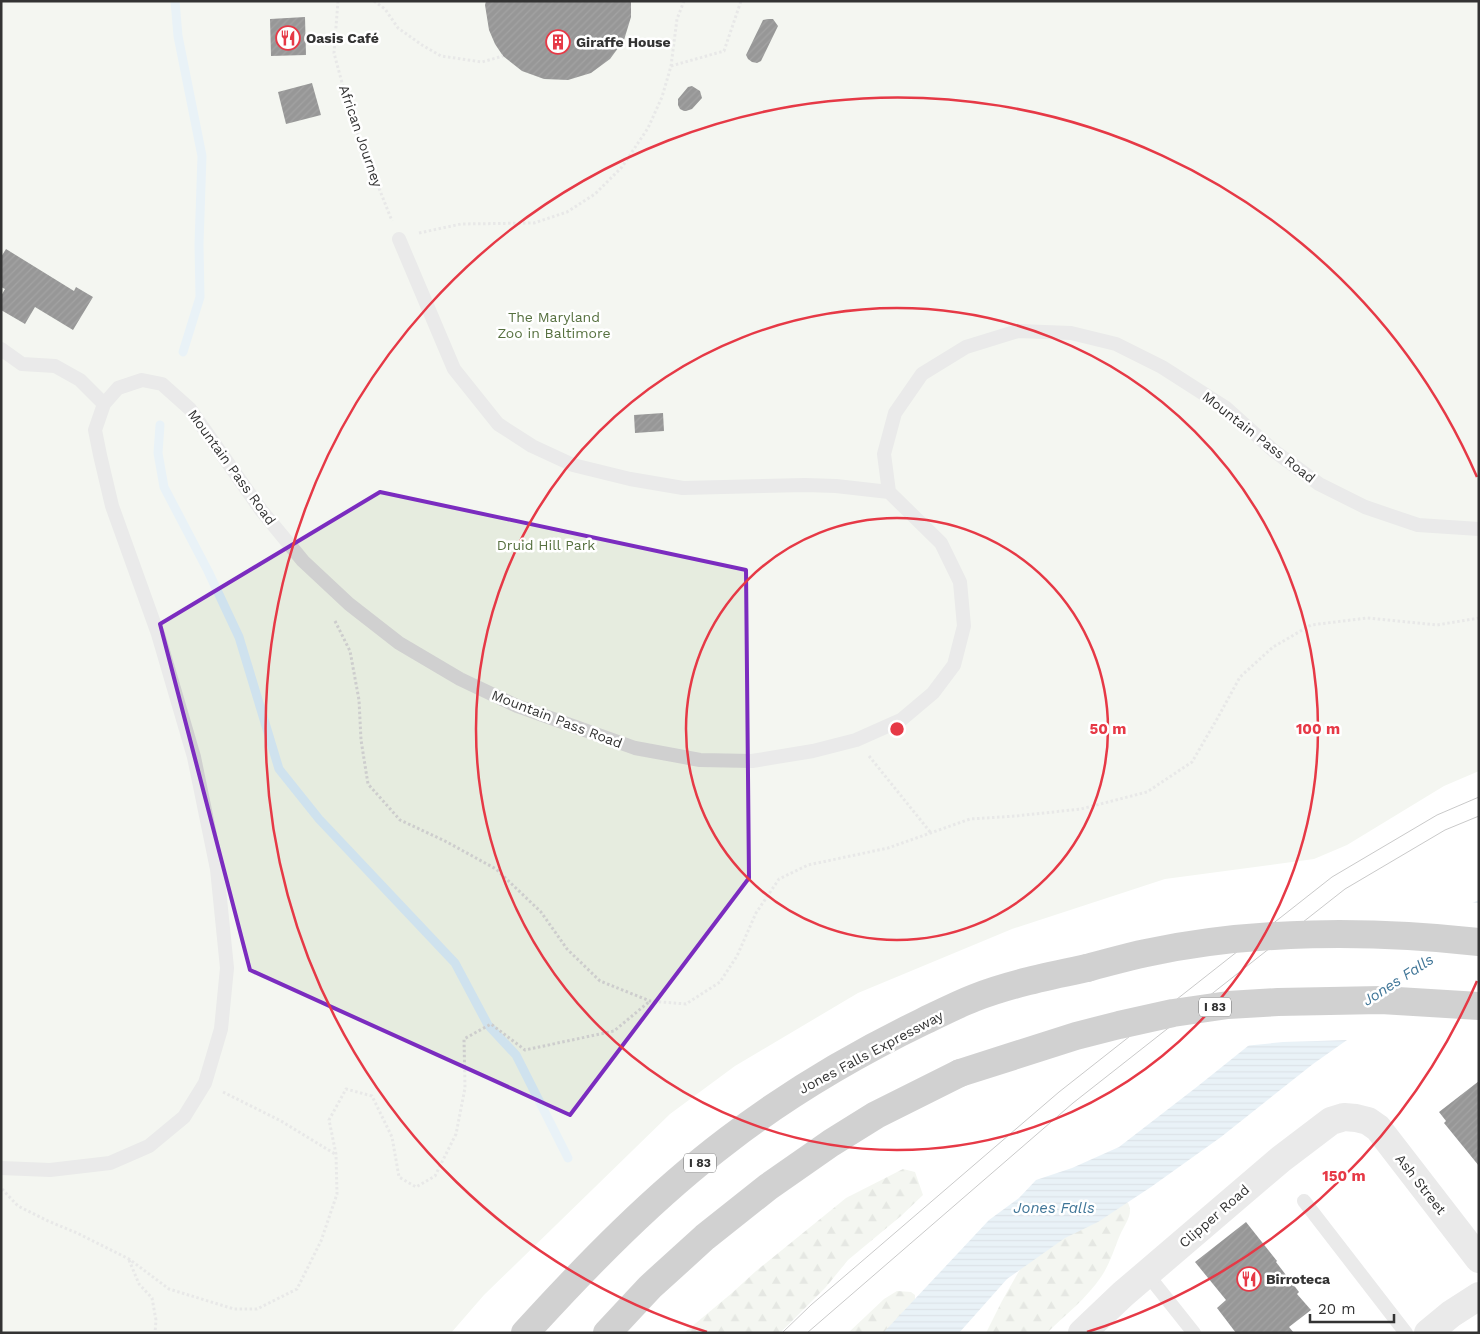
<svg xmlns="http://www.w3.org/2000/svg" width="1480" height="1334" font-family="'Work Sans',sans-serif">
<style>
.forest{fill:url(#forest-firs)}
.park{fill:#e6ecdf}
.water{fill:url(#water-rules)}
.pier{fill:#fff}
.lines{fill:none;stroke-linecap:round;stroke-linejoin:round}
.stream{stroke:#cfe2ee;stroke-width:9}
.building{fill:url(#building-hatch)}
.path{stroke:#cdcdcd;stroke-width:3;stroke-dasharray:2.5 2.5;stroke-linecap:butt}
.service{stroke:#d0d0d0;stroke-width:14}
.minor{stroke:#d0d0d0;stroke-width:28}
.tertiary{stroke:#d0d0d0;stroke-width:28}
.motorway{stroke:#9a9a9a;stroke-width:28}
.tram{stroke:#888;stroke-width:1}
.motorway-bridge{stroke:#9a9a9a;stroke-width:28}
.marked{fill:none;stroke:#7b2cbf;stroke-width:4;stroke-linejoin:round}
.ring{fill:none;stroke:#e63946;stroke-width:2.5}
.labels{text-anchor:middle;stroke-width:5;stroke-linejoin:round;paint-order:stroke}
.shield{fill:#fff;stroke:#707070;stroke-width:1}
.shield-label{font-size:12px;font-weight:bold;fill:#333}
.poi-label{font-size:14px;font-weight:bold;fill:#333;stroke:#fff;text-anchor:start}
.street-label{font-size:14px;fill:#333;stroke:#fff}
.park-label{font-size:14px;fill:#56703f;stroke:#fff}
.water-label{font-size:15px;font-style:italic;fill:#3f7597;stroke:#fff}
.centre{fill:#e63946;stroke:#fff;stroke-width:2.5}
.ring-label{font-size:15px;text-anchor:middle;font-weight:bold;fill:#e63946;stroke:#fff;stroke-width:5;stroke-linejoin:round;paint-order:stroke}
</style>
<defs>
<pattern id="forest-firs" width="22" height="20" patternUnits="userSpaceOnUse" patternTransform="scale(1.25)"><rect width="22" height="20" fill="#e6ecdf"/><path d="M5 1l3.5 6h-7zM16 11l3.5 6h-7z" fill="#c6cbc0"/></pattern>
<pattern id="water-rules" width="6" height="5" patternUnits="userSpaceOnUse" patternTransform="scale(1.25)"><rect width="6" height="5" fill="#cfe2ee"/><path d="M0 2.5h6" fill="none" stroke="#b2c2cd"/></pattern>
<pattern id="building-hatch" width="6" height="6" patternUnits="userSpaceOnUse" patternTransform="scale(1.25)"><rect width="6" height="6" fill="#1a1a1a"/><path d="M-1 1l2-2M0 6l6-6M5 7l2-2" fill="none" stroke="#333"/></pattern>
</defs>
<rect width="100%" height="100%" fill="#fff"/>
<!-- forest -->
<path class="forest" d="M903,1169L915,1172L923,1195L901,1216L848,1260L826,1287L780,1333H684L732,1293L756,1271L846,1198Z
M1122,1201L1128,1203C1134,1214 1125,1224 1120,1235C1114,1249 1110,1264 1101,1277C1086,1299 1066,1314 1047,1333H986L1002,1301L1023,1264Z
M897,1291L911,1292L915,1295V1311L908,1333H848L884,1299Z"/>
<!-- park -->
<path class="park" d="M1,1H1479V771L1444,786L1347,845L1314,859L1165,879L1012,929L858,993L735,1066L670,1114L484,1295L451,1333H1Z"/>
<!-- water -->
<path class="water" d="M1479,900V968L1398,1004L1313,1064L1221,1137L1151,1187L1098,1222L1065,1238L1007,1279L959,1333H883L989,1220L1019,1198L1036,1180L1072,1168L1119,1147L1198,1086L1289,1013L1360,952Z"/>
<!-- pier -->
<path class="pier" d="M1468,902L1479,903V970L1399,1006L1351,1040L1283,1042L1244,1046L1358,950Z"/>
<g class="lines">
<!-- stream -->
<path class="stream" d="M175,1L178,36L202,156L199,244L200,297L183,352
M160,425L158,453L164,487L208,571L239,637L279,769L319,819L455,963L488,1025L516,1055L568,1158"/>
</g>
<!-- building -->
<path class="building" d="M486,1H631V17L624,40L610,59L591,73L568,80L544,79L522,71L503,56L495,44L489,30L485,5Z
M305,17L306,55L271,56L270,19Z
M768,19H773L778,26L761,61L757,63L752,62L748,59L746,55L763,20Z
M312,83L321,115L286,124L278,92Z
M692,86L700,91L702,98L692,109L686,111H684L680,109L678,105V99L688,87Z
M6,249L74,291L76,287L93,297L73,330L35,307L25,324L1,310V296L5,289L1,287V257Z
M663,413L664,431L635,433L634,415Z
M1479,1081V1166L1444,1123L1446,1121L1439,1112Z
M1246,1222L1277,1261L1276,1262L1299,1292L1297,1294L1311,1310L1289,1327L1294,1333H1236L1217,1308L1226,1300L1195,1262Z"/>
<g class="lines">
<!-- path -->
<path class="path" d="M338,1L334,53L352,120L392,221
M374,1L385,9L398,28L422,45L441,56L482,62L503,56
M671,66L724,51L741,1
M419,233L461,224L534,223L567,212L595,194L622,167L648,128L662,97L671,66L677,19L684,1
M335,621L350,651L359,700L361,740L368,784L400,820L445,841L496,869L541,912L567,949L600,981L650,1001L686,1004L720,982L737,956L756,913L779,879L808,865L888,848L970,819L1016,816L1081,809L1147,792L1192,762L1217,719L1240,677L1273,647L1311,625L1367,618L1437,625L1479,618
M869,756L931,833
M223,1092L281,1121L335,1154
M2,1189L18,1206L48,1221L77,1233L129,1259L169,1289L234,1309H257L297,1289L321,1241L337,1194L336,1154L329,1120L346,1089L372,1096L392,1137L399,1177L416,1187L435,1176L456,1134L465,1088L464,1039L491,1024L525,1050L614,1031L650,1001
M129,1260L139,1284L152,1298L156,1320L155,1333"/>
<!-- service -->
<path class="service" d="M399,239L454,369L498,424L532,446L573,465L630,479L683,488L805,485L836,486L889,492
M1,349L22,364L55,366L80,380L104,404
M1,1168L50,1170L110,1163L149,1146L184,1117L205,1083L221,1029L227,968L217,869L194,757L158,634L112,506L100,455L95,430L104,404L118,388L142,380L162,384L190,409L261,510L303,561L349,604L399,643L460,679L517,706L635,748L700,760L752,761L813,751L856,740L901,720L933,693L954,665L964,626L960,582L941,543L889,492L884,454L895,413L922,374L966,347L1018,331L1071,333L1116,344L1162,367L1226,408L1274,451L1319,484L1365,507L1418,525L1479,529
M1304,1201L1406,1333
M1147,1274L1194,1333"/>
<!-- minor -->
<path class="minor" d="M1082,1333L1123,1294L1281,1159L1331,1121L1344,1117L1356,1118L1368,1121L1378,1128L1479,1259"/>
<!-- tertiary -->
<path class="tertiary" d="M1428,1333L1451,1314L1479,1296"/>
<!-- motorway -->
<path class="motorway" d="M525,1333C588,1264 654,1196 728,1140C788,1094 854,1055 922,1022C939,1014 956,1005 974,998C1010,984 1049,976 1087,968
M607,1333L650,1287L705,1237L768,1187L831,1143L876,1115L960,1073"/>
<!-- tram -->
<path class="tram" d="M782,1333L811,1305L1059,1092L1332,877L1437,815L1479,797
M807,1333L1073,1103L1345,889L1445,830L1479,816"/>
<!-- motorway-bridge -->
<path class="motorway-bridge" d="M1087,968C1107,963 1126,957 1146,953C1252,930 1371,930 1479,942
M960,1073L1076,1036L1119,1025L1173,1013L1228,1005L1278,1002L1381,1000L1479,1006"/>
</g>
<!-- marked area -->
<path d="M0 0H1480V1334H0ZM380,492L746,570L749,878L570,1115L250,970L160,624Z" fill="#fff" fill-opacity=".55" fill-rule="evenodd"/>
<path class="marked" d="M380,492L746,570L749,878L570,1115L250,970L160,624Z"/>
<!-- distance rings -->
<g class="ring">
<circle cx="897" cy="729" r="211"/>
<circle cx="897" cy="729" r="421"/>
<path d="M1477 981A632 632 0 0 1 1087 1332M707 1332A632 632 0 1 1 1477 477"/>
</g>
<!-- icons -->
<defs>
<g id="restaurant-ring" transform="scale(1.25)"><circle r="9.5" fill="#fff" stroke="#e63946" stroke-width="1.5"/><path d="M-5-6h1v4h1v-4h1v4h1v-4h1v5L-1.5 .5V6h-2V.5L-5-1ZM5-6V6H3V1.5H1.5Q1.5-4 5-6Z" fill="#e63946"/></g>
<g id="building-ring" transform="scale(1.25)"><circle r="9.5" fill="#fff" stroke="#e63946" stroke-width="1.5"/><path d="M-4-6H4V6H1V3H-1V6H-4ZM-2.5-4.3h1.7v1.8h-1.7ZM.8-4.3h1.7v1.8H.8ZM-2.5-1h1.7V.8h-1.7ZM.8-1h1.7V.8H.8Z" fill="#e63946"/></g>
</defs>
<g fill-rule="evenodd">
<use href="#restaurant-ring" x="288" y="38"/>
<use href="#building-ring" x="558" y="42"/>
<use href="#restaurant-ring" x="1249" y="1279"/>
</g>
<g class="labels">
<!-- shield labels -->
<g class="shield">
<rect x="1199" y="997.5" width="32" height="19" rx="4"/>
<rect x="684" y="1153.5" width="32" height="19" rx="4"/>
</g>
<g class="shield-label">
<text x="1215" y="1011">I 83</text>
<text x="700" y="1167">I 83</text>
</g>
<!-- poi labels -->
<g class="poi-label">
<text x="306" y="43">Oasis Café</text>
<text x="576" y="47">Giraffe House</text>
<text x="1266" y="1284">Birroteca</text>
</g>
<!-- street labels -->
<g class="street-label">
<text transform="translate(361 136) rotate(71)" y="5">African Journey</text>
<text transform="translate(1259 437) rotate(38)" y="5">Mountain Pass Road</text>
<text transform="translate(232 467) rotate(54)" y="5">Mountain Pass Road</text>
<text transform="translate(557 719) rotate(21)" y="5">Mountain Pass Road</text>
<text transform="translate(871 1052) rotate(-28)" y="5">Jones Falls Expressway</text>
<text transform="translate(1421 1184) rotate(52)" y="5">Ash Street</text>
<text transform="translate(1214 1216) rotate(-41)" y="5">Clipper Road</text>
</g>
<!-- park labels -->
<g class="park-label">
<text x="554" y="322">The Maryland<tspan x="554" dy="16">Zoo in Baltimore</tspan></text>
<text x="546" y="550">Druid Hill Park</text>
</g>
<!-- water labels -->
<g class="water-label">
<text transform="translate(1398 980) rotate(-33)" y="5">Jones Falls</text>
<text x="1054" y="1213">Jones Falls</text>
</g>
</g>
<circle cx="897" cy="729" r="8" class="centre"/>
<g class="ring-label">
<text x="1108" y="734">50 m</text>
<text x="1318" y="734">100 m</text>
<text x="1344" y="1181">150 m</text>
</g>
<!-- border -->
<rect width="1480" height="1334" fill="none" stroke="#333333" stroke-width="5"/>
<!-- scale -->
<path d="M1310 1314v8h84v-8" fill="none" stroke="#333333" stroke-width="2.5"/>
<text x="1318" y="1314" font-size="15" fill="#333333" stroke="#ffffff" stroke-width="4" paint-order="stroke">20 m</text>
</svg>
